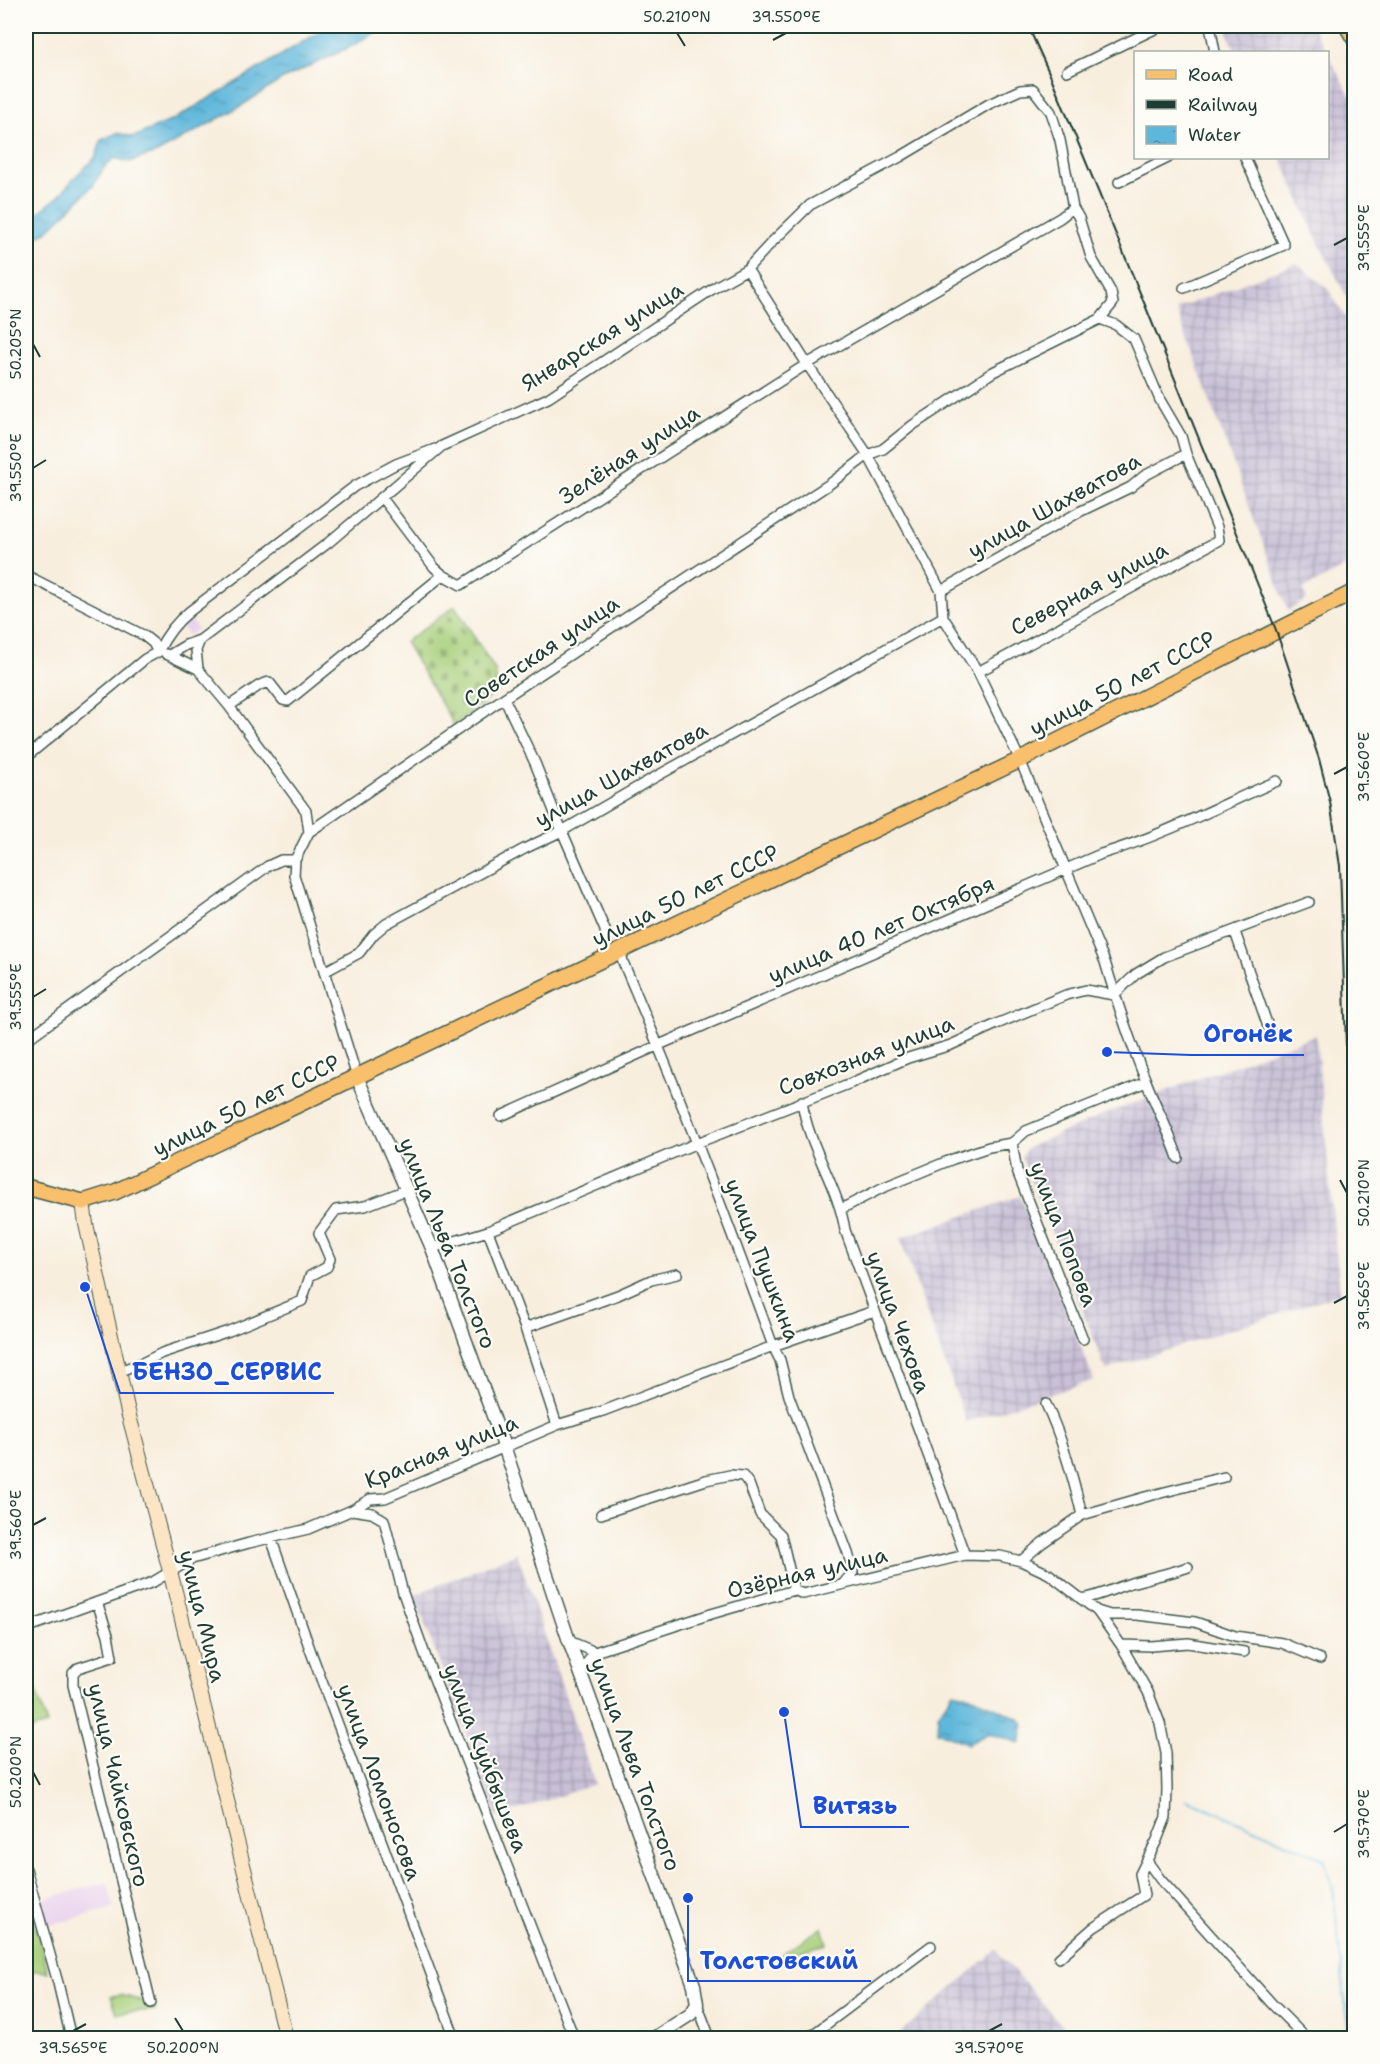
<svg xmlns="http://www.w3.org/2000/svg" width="1380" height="2064" font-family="'Shantell Sans',sans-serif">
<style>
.built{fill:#e9d2ed}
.industrial{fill:url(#industrial-grid)}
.green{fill:#a7cf7a;stroke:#638657;stroke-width:1.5}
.cemetery{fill:url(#cemetery-stones);stroke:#638657;stroke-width:1.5}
.water{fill:url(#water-ripples);stroke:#3e7a88;stroke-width:1.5}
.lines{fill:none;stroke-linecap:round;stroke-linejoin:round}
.stream{stroke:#5eb7db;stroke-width:2}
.minor-casing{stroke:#40584e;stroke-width:12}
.tertiary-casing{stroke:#40584e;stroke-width:15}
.secondary-casing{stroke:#40584e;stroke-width:16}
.primary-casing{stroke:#40584e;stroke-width:18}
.minor{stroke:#fff;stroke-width:9}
.tertiary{stroke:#fff;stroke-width:12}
.secondary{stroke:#fce5c4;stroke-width:14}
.primary{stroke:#f8bf6c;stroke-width:15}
.rail{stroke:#1f3d34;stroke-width:2}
.ticks{fill:none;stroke:#1f3d34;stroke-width:2}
.labels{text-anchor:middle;stroke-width:4.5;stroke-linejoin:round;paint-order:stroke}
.street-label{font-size:22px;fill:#1f3d34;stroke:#fdfcf7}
.leader{fill:none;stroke:#1d4ed8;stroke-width:2}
.callout-dot{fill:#1d4ed8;stroke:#fdfcf7;stroke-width:2}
.callout-label{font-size:24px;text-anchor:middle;font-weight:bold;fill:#1d4ed8;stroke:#fdfcf7;stroke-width:4.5;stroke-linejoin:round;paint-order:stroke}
.neatline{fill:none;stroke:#1f3d34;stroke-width:2}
.ticks-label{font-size:15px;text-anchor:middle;fill:#1f3d34}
</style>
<defs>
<pattern id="industrial-grid" width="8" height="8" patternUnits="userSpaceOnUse" patternTransform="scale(1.5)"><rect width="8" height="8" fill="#c9bfd7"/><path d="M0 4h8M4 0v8" fill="none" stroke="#a39caf"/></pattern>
<pattern id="cemetery-stones" width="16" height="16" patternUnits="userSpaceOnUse" patternTransform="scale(1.5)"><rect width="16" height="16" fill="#a7cf7a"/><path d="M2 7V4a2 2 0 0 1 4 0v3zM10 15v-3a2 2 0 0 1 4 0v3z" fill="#87a965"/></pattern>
<pattern id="water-ripples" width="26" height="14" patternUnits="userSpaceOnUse" patternTransform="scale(1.5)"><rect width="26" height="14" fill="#5eb7db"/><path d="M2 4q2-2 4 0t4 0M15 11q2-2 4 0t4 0" fill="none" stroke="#4d96b2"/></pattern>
</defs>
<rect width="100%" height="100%" fill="#fdfcf7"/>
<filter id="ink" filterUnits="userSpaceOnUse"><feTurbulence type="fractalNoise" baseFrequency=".0167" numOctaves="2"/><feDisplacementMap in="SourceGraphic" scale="12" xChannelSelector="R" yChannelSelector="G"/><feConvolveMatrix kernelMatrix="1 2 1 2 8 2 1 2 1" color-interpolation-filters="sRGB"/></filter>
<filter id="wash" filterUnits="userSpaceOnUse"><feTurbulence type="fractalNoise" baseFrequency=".008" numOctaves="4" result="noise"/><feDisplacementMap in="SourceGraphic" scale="24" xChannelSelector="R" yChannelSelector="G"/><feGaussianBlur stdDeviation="1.35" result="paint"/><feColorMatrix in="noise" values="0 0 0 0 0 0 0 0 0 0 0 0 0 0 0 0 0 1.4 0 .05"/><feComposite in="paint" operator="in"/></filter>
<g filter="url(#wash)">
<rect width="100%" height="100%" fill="#f8eede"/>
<!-- built -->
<path class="built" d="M190,619L197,629L189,636L181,626Z
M107,1882L114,1908L46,1926L40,1900Z"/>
<!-- industrial -->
<path class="industrial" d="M1225,26H1312L1327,52H1236Z
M1328,54L1354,103V310L1316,238L1281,158H1328Z
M1297,263L1330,291L1347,320L1354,342V562L1302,590L1307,599L1288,611L1176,309Z
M1316,1035L1340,1294L1106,1370L1021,1156L1029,1147L1102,1115Z
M1020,1196L1094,1380L966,1422L900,1238Z
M517,1553L595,1784L497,1817L414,1595Z
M996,1950L1073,2038H894Z"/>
<!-- green -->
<path class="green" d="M27,1660L47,1725L26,1731V1661Z
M26,1892L48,1972L26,1970Z
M822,1927L827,1944L779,1956Z
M121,1995L143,2001L154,2007L155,2010L117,2013L111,1996Z"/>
<!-- cemetery -->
<path class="cemetery" d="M455,606L495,670L498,691L454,725L405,642Z"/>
<!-- water -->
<path class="water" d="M329,26H386L354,45L281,80L241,106L157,153L129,162L115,158L103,169L93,186L46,232L26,241V220L39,212L59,196L75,177L96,157L101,140L117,133L134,137L175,119Z
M953,1692L968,1695L1018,1718L1024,1724L1020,1743L989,1733L968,1744L937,1731L938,1714Z"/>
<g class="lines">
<!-- stream -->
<path class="stream" d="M1186,1799L1324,1859L1333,1888L1349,2038"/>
</g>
</g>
<g filter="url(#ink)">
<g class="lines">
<!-- minor casing -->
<g class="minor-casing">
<path id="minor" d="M1210,26L1215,52
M1067,71L1161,26
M1119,182L1168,158
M747,269L807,364L868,455L941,591L943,617L978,672L1020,760L1105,962C1117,1002 1130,1042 1146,1081C1156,1107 1169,1131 1178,1158
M1184,288L1284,245L1245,158
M382,498L434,567L443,575
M26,575L143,635L153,643L158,652
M941,591L1081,511L1131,487L1144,476L1186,454
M158,652C166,635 175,623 190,611L355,486L396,464L435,449
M166,654L198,669L229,706L306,811L309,832
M171,654L186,645L200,640L328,543L442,446L548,398L717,286L747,269L771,243L810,205L900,157L989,104L1020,90L1033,89L1051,112L1060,140L1073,208L1079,218L1091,257L1111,292L1113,303L1100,319L1116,325L1134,339L1160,400L1181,436L1186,454L1217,527L1219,540L978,672
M198,669L196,650L200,640
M504,698L535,763L562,831L605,930L608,957
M229,706L260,685L269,682L283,700L288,701L443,575L461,585L807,364L1060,218L1073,208
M26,757L145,659L158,652
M295,860L294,875L357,1077
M1235,932L1271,1035
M621,951L623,962C677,1088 726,1216 773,1346L780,1360L789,1396L848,1553L853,1572L843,1584
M324,972L359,953L374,934L386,924L526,848L562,831L650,780L943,617
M26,1040L268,866L281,860H295L309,832L504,698L831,483L868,455L883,449L913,425L993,372L1100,319
M802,1101C808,1147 838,1185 845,1230L965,1555
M501,1116L659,1045L1101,854C1162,836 1219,806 1277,781
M1012,1143L1017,1171L1083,1339
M841,1209L882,1188L953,1159L989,1147L1012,1143L1026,1131L1146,1082
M488,1231L525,1328L557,1425
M432,1248L488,1231L697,1143L851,1083L908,1058L951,1045L999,1023L1066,995L1086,990L1114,995L1136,974L1164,957L1309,902
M525,1328L618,1295L651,1280L677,1274
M119,1371L142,1363L162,1353L229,1331L302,1301L310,1276L327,1267L330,1259L319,1233L336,1210L365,1206L406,1190
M352,1510L372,1513L384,1520L403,1593L428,1663L574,2038
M601,1514L706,1480L730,1475L743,1476L749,1484L760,1514L781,1535L794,1590
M1082,1515L1145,1497L1224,1477
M271,1538L311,1652L455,2038
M1021,1561L1042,1543L1082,1515C1073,1477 1063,1440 1046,1404
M1081,1599C1099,1597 1114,1588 1131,1583C1150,1577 1169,1574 1188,1567
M97,1602L108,1635L112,1657L78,1668L73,1673V1685L151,2003
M1097,1611L1110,1615H1137L1195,1622L1235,1636L1282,1643L1320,1659
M26,1628L153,1582L192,1559L249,1543L308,1529L352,1510L370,1499L385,1498L557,1425L603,1411L773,1346L874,1311
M569,1641L595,1652
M580,1672L595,1652L711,1614L794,1590L803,1594L965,1555L1000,1556L1021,1561L1049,1574L1097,1611L1121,1645L1151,1646L1188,1643L1244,1652
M1147,1861L1160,1879L1273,2005L1306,2038
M26,1869L58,1983L71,2038
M1059,1958L1093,1928L1144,1895L1140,1874L1157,1840L1166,1817L1167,1789L1166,1753L1160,1723L1148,1692L1121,1645
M697,2004L710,2038
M808,2038L931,1946"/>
</g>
<!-- tertiary casing -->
<g class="tertiary-casing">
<path id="tertiary" d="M357,1077L432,1248L504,1446L569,1641L694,1985L697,2004L691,2014L654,2038"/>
</g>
<!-- secondary casing -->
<g class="secondary-casing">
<path id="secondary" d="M83,1202L86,1224L128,1412L170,1571L286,2038"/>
</g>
<!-- primary casing -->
<g class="primary-casing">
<path id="primary" d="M1347,26L1354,38
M26,1187L83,1202L115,1192L1020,760L1354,592"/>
</g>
<!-- minor -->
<use href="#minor" class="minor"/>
<!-- tertiary -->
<use href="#tertiary" class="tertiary"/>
<!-- secondary -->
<use href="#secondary" class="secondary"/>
<!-- primary -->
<use href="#primary" class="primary"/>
<!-- rail -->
<path class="rail" d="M1028,26L1051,77L1145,305L1276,630L1319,759L1330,802L1340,866L1354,1285"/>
</g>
</g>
<!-- ticks -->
<path class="ticks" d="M677,33L685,46M773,40L786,33M1334,245L1347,238M33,344L40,357M33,468L46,460M1334,774L1347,767M33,997L46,989M1340,1180L1347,1193M1334,1303L1347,1296M33,1525L46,1518M33,1772L40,1785M1334,1832L1347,1824M175,2018L183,2031M73,2031L86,2024M989,2031L1002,2024"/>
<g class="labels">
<!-- street labels -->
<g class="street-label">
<text transform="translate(602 336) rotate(-32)" y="8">Январская улица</text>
<text transform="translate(629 454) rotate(-33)" y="8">Зелёная улица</text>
<text transform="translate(1054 505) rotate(-29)" y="8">улица Шахватова</text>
<text transform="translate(1089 588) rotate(-28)" y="8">Северная улица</text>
<text transform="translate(541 651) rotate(-34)" y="8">Советская улица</text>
<text transform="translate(1122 683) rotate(-27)" y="8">улица 50 лет СССР</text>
<text transform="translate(621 774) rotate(-29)" y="8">улица Шахватова</text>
<text transform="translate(685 895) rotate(-26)" y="8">улица 50 лет СССР</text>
<text transform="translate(881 929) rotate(-23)" y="8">улица 40 лет Октября</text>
<text transform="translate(866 1055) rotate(-21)" y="8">Совхозная улица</text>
<text transform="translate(246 1105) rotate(-26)" y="8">улица 50 лет СССР</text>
<text transform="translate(1064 1234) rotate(69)" y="8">улица Попова</text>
<text transform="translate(448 1243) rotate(68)" y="8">улица Льва Толстого</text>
<text transform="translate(763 1260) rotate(69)" y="8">улица Пушкина</text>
<text transform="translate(899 1322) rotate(70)" y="8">улица Чехова</text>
<text transform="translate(441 1451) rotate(-22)" y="8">Красная улица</text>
<text transform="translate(807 1572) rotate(-13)" y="8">Озёрная улица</text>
<text transform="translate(203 1616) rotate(76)" y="8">улица Мира</text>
<text transform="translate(486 1758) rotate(69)" y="8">улица Куйбышева</text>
<text transform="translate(636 1764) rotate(70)" y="8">улица Льва Толстого</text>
<text transform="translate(380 1782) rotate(70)" y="8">улица Ломоносова</text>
<text transform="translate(119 1785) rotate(77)" y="8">улица Чайковского</text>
</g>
</g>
<!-- callouts -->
<path class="leader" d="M1107 1052L1191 1055H1304M85 1287L120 1393H334M784 1712L801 1827H909M688 1898L688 1981H871"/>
<g class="callout-dot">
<circle cx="1107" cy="1052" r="6"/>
<circle cx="85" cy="1287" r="6"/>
<circle cx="784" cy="1712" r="6"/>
<circle cx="688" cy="1898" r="6"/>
</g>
<g class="callout-label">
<text x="1248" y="1042">Огонёк</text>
<text x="227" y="1380">БЕНЗО_СЕРВИС</text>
<text x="855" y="1814">Витязь</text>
<text x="779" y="1969">Толстовский</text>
</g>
<!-- margin -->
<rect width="1380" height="2064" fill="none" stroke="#fdfcf7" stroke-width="66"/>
<!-- legend -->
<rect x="1134" y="51" width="195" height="108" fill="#fdfcf7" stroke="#a4b0a9" stroke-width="1.5"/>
<rect x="1146" y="70" width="30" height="9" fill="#f8bf6c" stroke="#a4b0a9" stroke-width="1.5"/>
<text x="1188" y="81" font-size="18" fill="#1f3d34">Road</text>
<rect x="1146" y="100" width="30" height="9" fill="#1f3d34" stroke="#a4b0a9" stroke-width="1.5"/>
<text x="1188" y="111" font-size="18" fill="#1f3d34">Railway</text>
<rect x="1146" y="126" width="30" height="18" fill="url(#water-ripples)" stroke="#a4b0a9" stroke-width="1.5"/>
<text x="1188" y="141" font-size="18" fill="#1f3d34">Water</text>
<rect x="33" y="33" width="1314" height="1998" class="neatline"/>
<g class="ticks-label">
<text x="677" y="22">50.210°N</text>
<text x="786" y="22">39.550°E</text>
<text transform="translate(1364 238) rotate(-90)" y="5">39.555°E</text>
<text transform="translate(16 344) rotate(-90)" y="5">50.205°N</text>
<text transform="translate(16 468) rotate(-90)" y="5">39.550°E</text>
<text transform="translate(1364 767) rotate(-90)" y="5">39.560°E</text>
<text transform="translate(16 997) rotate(-90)" y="5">39.555°E</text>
<text transform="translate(1364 1193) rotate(-90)" y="5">50.210°N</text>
<text transform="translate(1364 1296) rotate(-90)" y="5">39.565°E</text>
<text transform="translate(16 1525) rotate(-90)" y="5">39.560°E</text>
<text transform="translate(16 1772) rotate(-90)" y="5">50.200°N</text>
<text transform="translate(1364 1824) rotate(-90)" y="5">39.570°E</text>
<text x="73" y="2053">39.565°E</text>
<text x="183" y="2053">50.200°N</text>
<text x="989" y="2053">39.570°E</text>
</g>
</svg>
